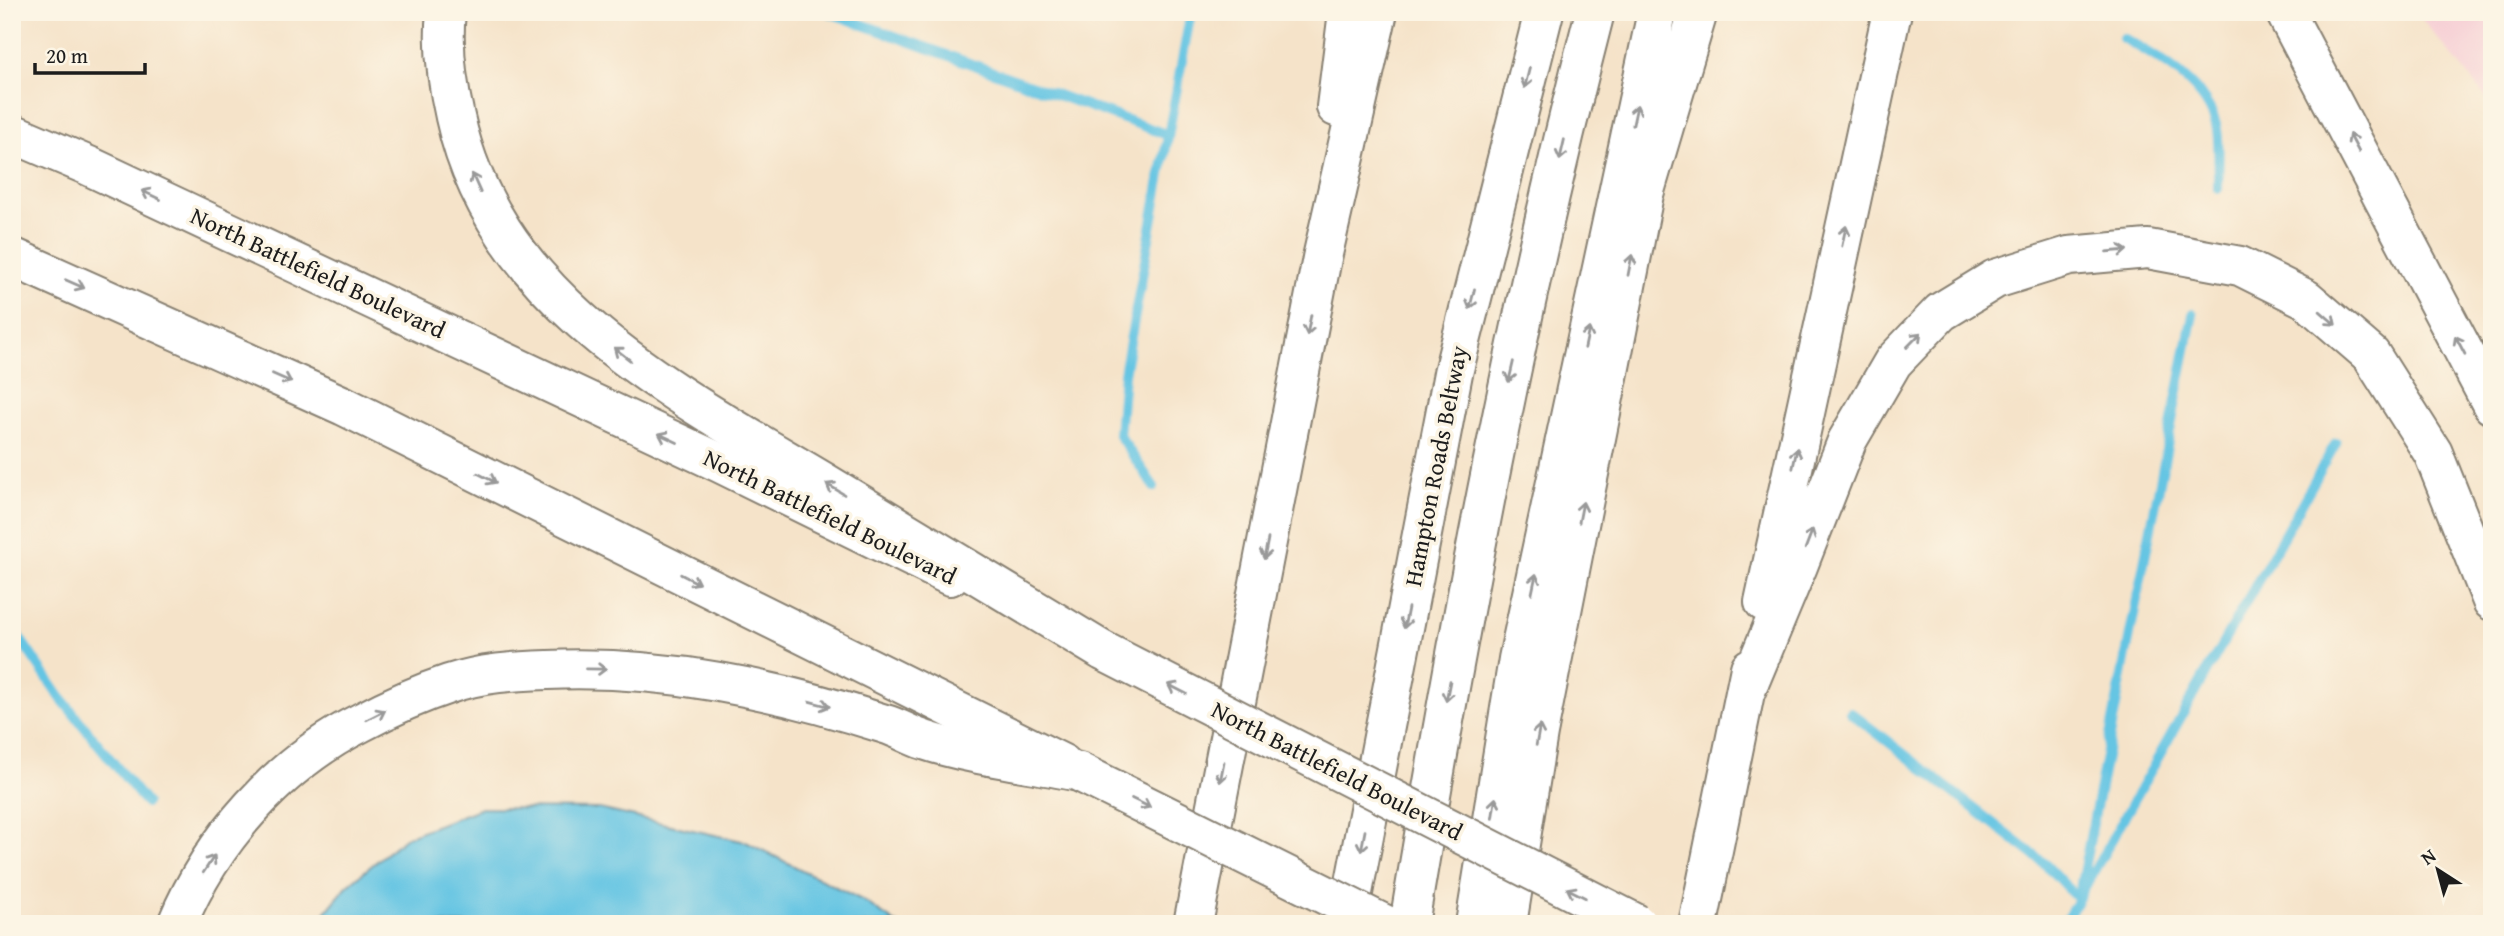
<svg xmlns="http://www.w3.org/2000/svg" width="2504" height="936" font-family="'Gentium Book Plus',serif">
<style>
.built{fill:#f6cfd5}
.water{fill:#65c5e3;stroke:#407080;stroke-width:2}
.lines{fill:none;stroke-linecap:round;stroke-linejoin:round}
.stream{stroke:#65c5e3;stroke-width:10}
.primary-casing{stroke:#888072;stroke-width:42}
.motorway-casing{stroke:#888072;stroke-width:42}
.primary{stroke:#fff;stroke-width:38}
.motorway{stroke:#fff;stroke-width:38}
.primary-bridge-casing{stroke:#888072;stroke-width:42;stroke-linecap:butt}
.primary-bridge{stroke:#fff;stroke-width:38}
.oneway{stroke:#999}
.labels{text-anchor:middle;stroke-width:7;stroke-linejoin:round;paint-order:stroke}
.street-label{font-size:24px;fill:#1c1c1c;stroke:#fcf5e5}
</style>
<rect width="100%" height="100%" fill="#fcf5e5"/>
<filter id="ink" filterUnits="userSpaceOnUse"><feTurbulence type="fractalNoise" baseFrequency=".0143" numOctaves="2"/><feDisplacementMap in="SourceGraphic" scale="14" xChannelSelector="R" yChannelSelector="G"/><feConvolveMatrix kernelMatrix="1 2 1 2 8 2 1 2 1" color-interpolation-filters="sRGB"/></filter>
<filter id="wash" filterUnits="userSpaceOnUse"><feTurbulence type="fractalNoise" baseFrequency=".00686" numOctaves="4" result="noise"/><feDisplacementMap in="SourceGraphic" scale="28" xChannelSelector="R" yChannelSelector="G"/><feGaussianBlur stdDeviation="1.57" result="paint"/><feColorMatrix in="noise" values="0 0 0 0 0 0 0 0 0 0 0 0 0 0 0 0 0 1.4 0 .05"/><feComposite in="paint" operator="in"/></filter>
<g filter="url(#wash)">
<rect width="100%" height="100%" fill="#f5e3c9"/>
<!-- built -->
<path class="built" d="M2416,12H2492V105Z"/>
<!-- water -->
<path class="water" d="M481,808L599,809L746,842L864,901L897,924H316L347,886L406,837Z"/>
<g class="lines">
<!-- stream -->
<path class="stream" d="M828,12L1168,135
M2123,38C2158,57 2210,86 2217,130C2220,148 2218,170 2218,189
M1154,487L1119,435L1124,374L1191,12
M12,627L60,697L146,803
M1850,712L2044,863L2078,899
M2078,899L2193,314
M2064,924L2336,443"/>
</g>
</g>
<g filter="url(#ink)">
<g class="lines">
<!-- primary casing -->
<g class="primary-casing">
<path id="primary" d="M12,133L89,166L720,463L950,576
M12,257L344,406L1063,764"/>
</g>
<!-- motorway casing -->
<g class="motorway-casing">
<path id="motorway" d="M446,12C442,48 447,82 455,117C495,303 677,394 827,484C919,540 1011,595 1103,651
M2285,12L2492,405
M1336,107L1348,12
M1764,602L1892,12
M1745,693L1798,566L1847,441L1893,362L1941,312L1995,279L2069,256L2148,249L2240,266L2306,299L2371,355L2433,453L2492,601
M177,924C212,839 280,763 362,722C390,707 419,694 449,684C481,673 515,671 548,670C664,665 775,689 885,724C899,728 911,736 924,740C972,756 1030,762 1079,772
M1193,924L1322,258L1378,12
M1347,924L1453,373L1544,12
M1409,924C1460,618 1517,313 1595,12
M1475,924L1518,659L1657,12
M1507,924L1538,733L1644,194L1698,12
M1698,924L1750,668"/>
</g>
<!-- primary -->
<use href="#primary" class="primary"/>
<!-- motorway -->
<use href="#motorway" class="motorway"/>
<!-- primary-bridge casing -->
<g class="primary-bridge-casing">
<path id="primary-bridge" d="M1103,651L1637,924
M1079,772L1384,924"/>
</g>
<!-- primary-bridge -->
<use href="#primary-bridge" class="primary-bridge"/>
</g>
<!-- one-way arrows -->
<defs><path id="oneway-shaft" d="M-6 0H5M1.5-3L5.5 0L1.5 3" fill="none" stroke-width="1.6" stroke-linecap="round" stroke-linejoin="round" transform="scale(1.75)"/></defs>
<g class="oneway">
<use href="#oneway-shaft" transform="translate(1527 78) rotate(104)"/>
<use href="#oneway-shaft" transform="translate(1635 115) rotate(-78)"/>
<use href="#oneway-shaft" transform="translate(2354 143) rotate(-118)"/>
<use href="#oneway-shaft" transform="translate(1562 150) rotate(103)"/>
<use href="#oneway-shaft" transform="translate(476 183) rotate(-114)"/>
<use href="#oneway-shaft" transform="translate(151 195) rotate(-155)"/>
<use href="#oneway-shaft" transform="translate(1844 236) rotate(-78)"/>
<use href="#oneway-shaft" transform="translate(2117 251) rotate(-5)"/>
<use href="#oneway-shaft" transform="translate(1630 265) rotate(-79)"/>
<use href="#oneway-shaft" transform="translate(75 284) rotate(24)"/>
<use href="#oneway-shaft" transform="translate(1472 299) rotate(104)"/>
<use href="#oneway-shaft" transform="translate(2328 318) rotate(41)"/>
<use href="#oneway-shaft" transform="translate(1309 325) rotate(101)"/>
<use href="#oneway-shaft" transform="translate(1587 338) rotate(-78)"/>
<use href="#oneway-shaft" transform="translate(1914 340) rotate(-46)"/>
<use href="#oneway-shaft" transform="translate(2460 345) rotate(-118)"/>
<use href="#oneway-shaft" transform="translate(622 354) rotate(-142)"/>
<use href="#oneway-shaft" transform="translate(1511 372) rotate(103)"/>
<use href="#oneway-shaft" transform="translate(282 378) rotate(24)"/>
<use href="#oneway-shaft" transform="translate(668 438) rotate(-155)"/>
<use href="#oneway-shaft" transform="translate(1795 458) rotate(-78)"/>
<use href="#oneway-shaft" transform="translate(487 478) rotate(27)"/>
<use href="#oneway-shaft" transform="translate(835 489) rotate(-149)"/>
<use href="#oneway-shaft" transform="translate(1581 512) rotate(-79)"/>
<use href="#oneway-shaft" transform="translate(1809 539) rotate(-69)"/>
<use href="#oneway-shaft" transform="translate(1266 549) rotate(101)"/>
<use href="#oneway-shaft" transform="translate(690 579) rotate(27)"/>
<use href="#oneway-shaft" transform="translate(1534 584) rotate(-78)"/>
<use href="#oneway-shaft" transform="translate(1406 618) rotate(101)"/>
<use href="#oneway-shaft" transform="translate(596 669) rotate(1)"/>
<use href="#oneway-shaft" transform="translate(1177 689) rotate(-153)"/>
<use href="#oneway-shaft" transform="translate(1448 691) rotate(101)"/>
<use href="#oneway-shaft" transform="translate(820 704) rotate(15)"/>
<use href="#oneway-shaft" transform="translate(376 715) rotate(-27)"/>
<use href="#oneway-shaft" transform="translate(1538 735) rotate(-80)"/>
<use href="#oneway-shaft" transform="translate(1222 772) rotate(101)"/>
<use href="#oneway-shaft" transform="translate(1141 803) rotate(26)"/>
<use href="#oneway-shaft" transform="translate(1494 808) rotate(-81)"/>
<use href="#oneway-shaft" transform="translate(1363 841) rotate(101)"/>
<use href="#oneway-shaft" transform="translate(209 864) rotate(-57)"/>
<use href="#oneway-shaft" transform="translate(1576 893) rotate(-153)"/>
</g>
</g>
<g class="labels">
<!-- street labels -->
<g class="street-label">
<text transform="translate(318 273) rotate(25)" y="8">North Battlefield Boulevard</text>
<text transform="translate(1436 466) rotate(-79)" y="8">Hampton Roads Beltway</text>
<text transform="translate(830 517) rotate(26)" y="8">North Battlefield Boulevard</text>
<text transform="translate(1337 771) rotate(27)" y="8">North Battlefield Boulevard</text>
</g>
</g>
<!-- margin -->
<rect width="2504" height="936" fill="none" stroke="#fcf5e5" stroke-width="42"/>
<!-- north arrow -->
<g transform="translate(2438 870) rotate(324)" stroke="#fcf5e5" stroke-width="5" paint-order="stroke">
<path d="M0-5L12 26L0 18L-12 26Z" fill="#1c1c1c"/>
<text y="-10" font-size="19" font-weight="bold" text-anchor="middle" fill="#1c1c1c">N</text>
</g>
<!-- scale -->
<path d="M35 63v10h110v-10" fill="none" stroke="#1c1c1c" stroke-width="3.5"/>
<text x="46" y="63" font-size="21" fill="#1c1c1c" stroke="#fcf5e5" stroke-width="5" paint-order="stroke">20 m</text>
</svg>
